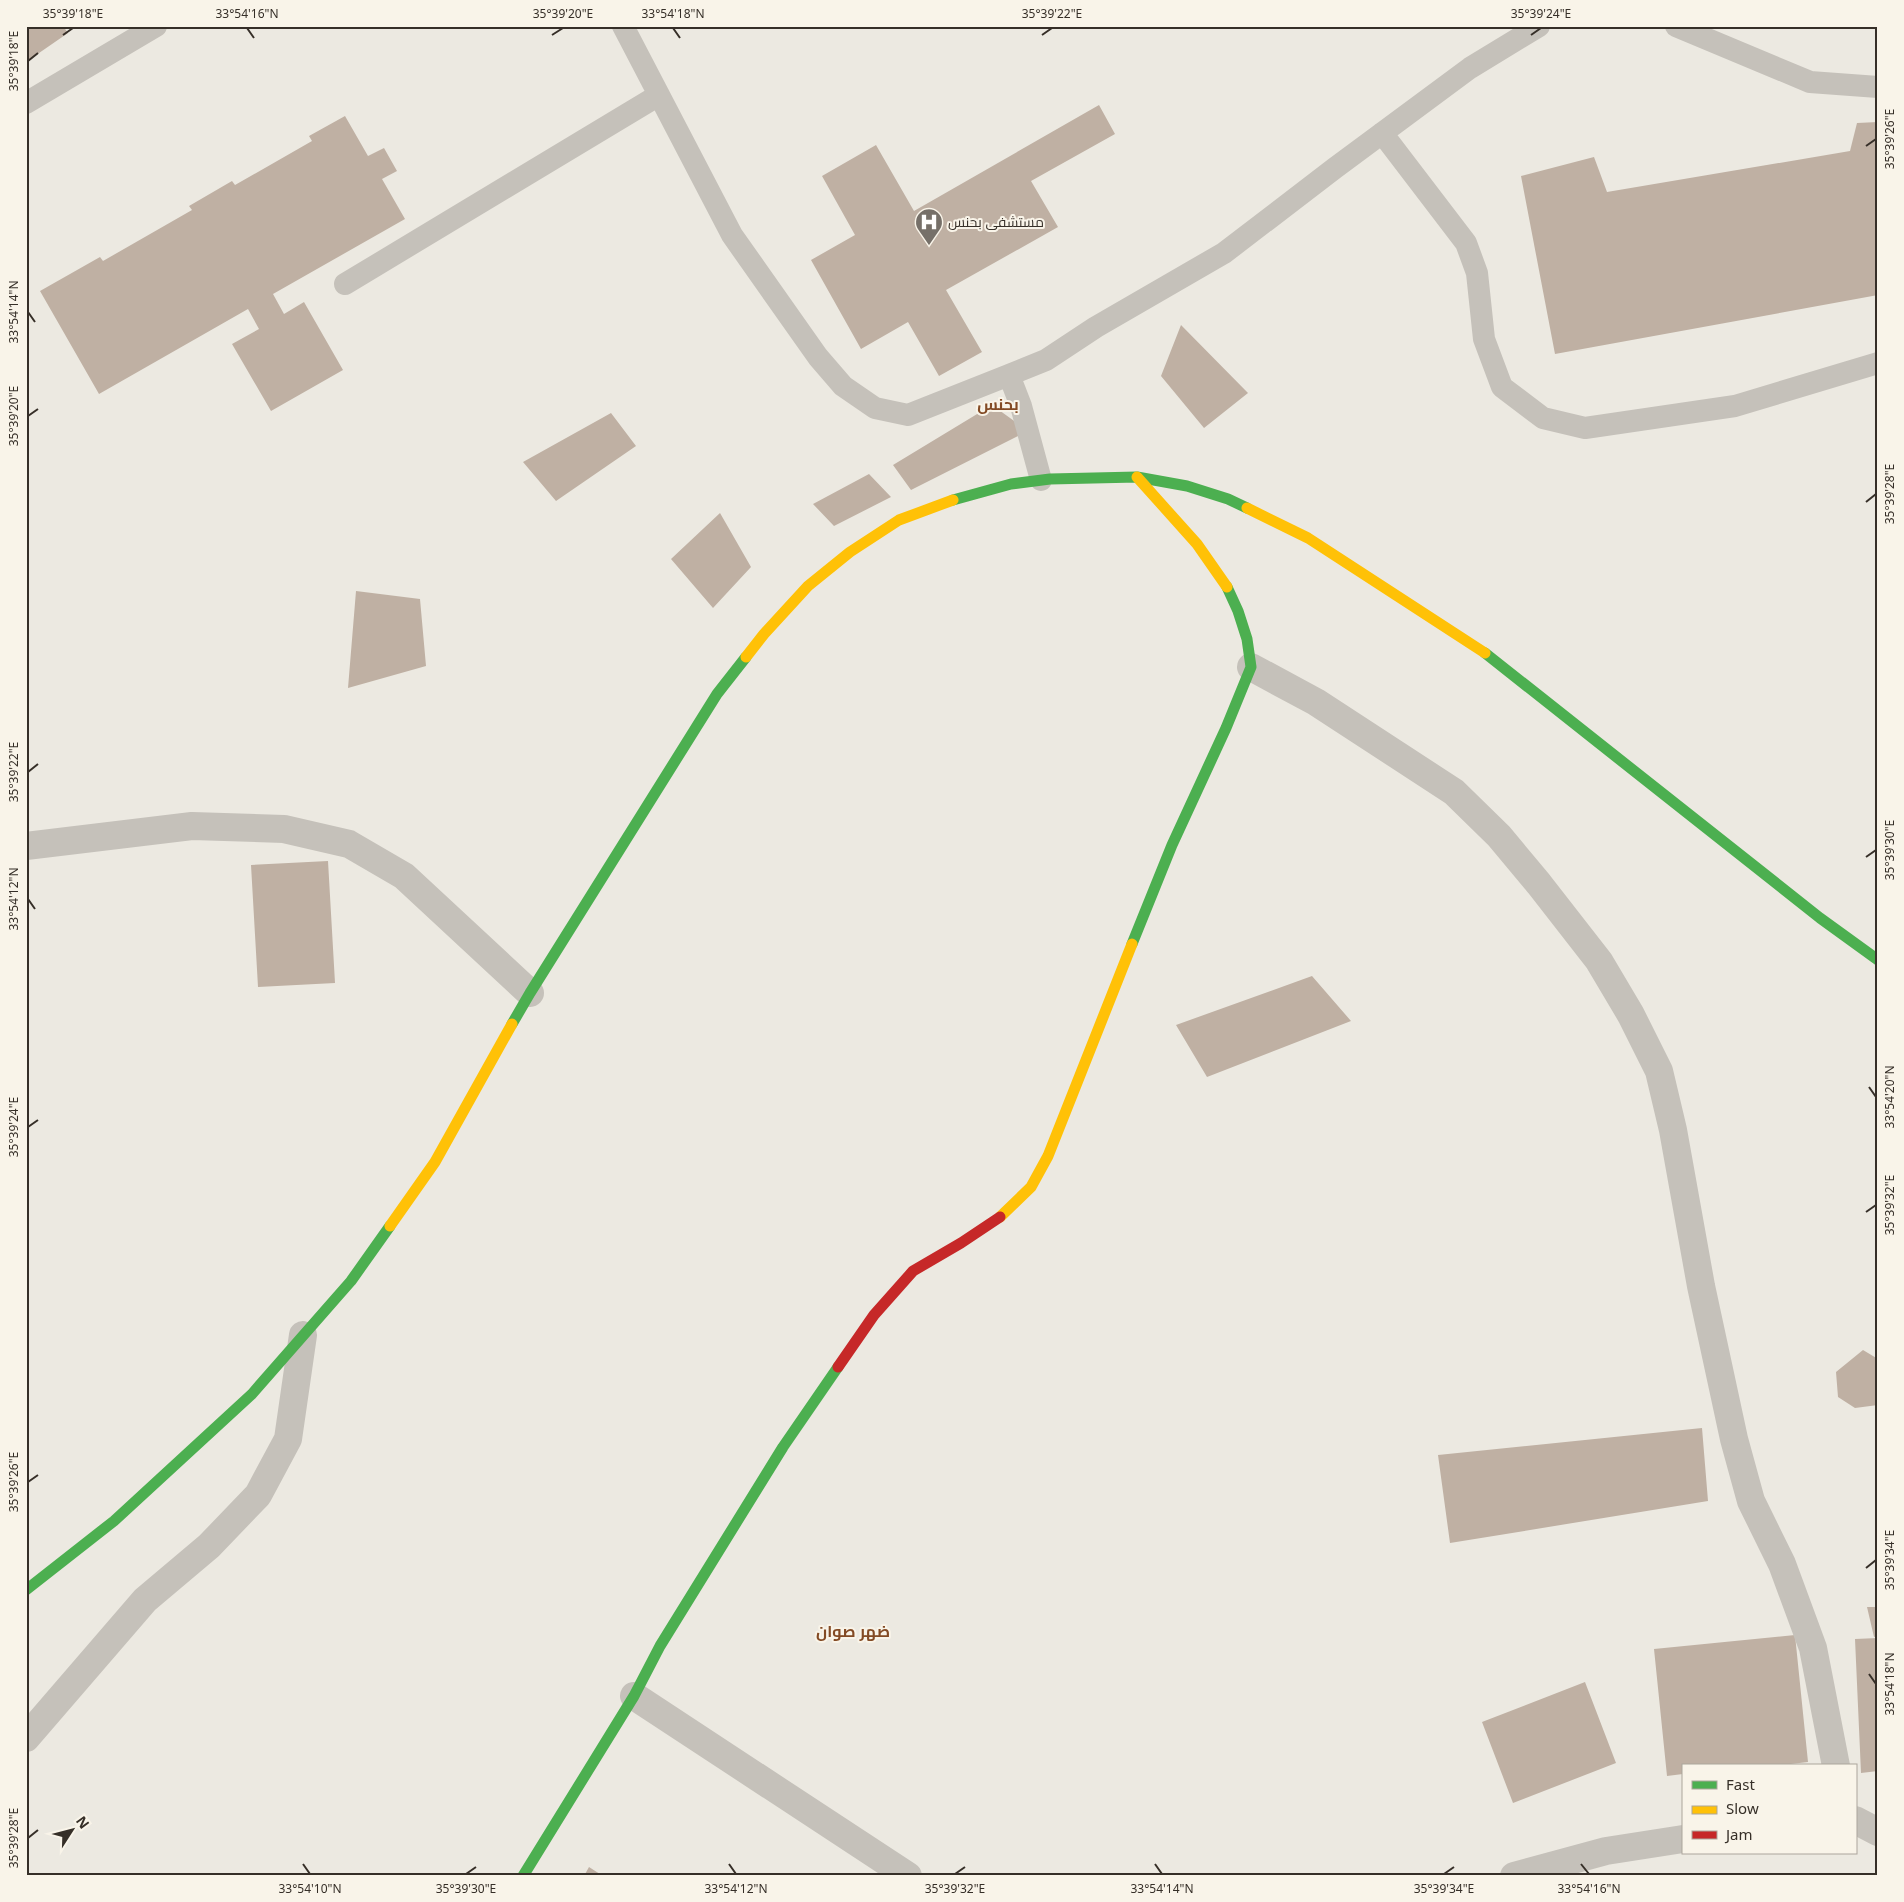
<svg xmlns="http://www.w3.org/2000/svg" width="1904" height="1902" font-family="'Noto Sans',Cairo,sans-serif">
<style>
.building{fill:#bfb0a3}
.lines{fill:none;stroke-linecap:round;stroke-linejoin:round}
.lane{stroke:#c5c1ba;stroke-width:22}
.street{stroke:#c5c1ba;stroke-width:28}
.fast{stroke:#4caf50;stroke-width:11}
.slow{stroke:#ffc107;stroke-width:11}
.jam{stroke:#c62828;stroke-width:11}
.ticks{fill:none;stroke:#362f28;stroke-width:2}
.labels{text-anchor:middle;stroke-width:4;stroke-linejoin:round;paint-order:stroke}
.poi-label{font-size:14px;fill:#362f28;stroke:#f9f4e9;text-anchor:start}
.quarter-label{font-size:16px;font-weight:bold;fill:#834a24;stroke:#f9f4e9}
.neatline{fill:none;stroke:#362f28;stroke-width:2}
.ticks-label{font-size:12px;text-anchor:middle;fill:#362f28}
</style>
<rect width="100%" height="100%" fill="#ece9e1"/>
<!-- building -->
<path class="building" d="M26,26H63L68,33L26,62Z
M1099,105L1115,134L1031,181L1058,227L946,290L982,352L939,376L908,322L861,349L811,260L855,235L822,176L876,145L914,211Z
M345,116L368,156L384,148L397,171L382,179L405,219L273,294L284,314L304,302L343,370L271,411L232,344L259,329L248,309L99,394L40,291L100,257L103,261L192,210L189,206L232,181L235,185L312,141L309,136Z
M1878,122V295L1555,354L1521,176L1594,157L1607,192L1850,151L1857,123Z
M1181,325L1248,393L1204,428L1161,376Z
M992,405L1028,431L911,490L893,465Z
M611,413L636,446L556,501L523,462Z
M869,474L891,497L834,526L813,504Z
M720,513L751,567L713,608L671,559Z
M356,591L420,599L426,666L348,688Z
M328,861L335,983L258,987L251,865Z
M1312,976L1351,1021L1207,1077L1176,1025Z
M1863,1350L1878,1359V1405L1855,1408L1838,1397L1836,1372Z
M1702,1428L1708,1501L1450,1543L1438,1455Z
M1867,1607H1878V1636L1874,1637Z
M1795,1635L1808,1762L1773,1766H1683V1774L1667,1776L1654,1649Z
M1878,1638V1771L1861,1773L1855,1639Z
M1585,1682L1616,1763L1513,1803L1482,1722Z
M589,1867L603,1876H584Z"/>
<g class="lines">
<!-- lane -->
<path class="lane" d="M623,26L732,235L818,357L843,386L875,408L908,415L1009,375
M1676,26L1810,82L1878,87
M26,103L156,26
M1382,133L1466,243L1477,273L1484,339L1502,387L1543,418L1585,428L1735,406L1878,363
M345,284L659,95
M1041,480L1021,406L1009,375L1046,360L1096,327L1224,253L1335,168L1470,68L1539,26"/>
<!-- street -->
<path class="street" d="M1251,667L1316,702L1454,792L1499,836L1539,884L1599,961L1631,1015L1659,1071L1673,1130L1701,1286L1734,1439L1751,1501L1782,1564L1813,1648L1836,1766
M26,846L192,826L284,829L349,844L404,876L530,993
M634,1696L908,1876
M26,1738L145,1600L209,1546L258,1495L288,1439L303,1335
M1855,1820L1878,1832
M1514,1876L1606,1851L1683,1839"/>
<!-- fast -->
<path class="fast" d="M953,500L1011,484L1050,479L1137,477L1187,486L1228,499L1247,508
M1485,653L1820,918L1878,960
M1132,944L1172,845L1226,728L1251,667L1247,639L1238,611L1227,587
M512,1024L530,993L717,694L746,657
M26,1590L114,1521L252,1394L351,1281L390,1226
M523,1876L634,1696L660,1646L783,1447L838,1367"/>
<!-- slow -->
<path class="slow" d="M1137,477L1197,544L1227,587
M1247,508L1308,538L1485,653
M746,657L764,634L808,586L850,552L899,520L953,500
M1000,1217L1031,1187L1048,1156L1132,944
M390,1226L435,1162L512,1024"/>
<!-- jam -->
<path class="jam" d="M838,1367L874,1315L913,1271L961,1243L1000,1217"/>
</g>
<!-- ticks -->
<path class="ticks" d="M247,28L254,38M673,28L680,38M63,35L73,28M552,35L563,28M1042,35L1052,28M1531,35L1541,28M28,61L38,53M1866,146L1876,139M28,312L35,322M28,416L38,409M1866,502L1876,494M28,772L38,764M1866,857L1876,850M28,899L35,909M1869,1087L1876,1097M28,1127L38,1120M1866,1212L1876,1205M28,1482L38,1475M1866,1568L1876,1560M1869,1674L1876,1684M28,1838L38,1830M303,1864L310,1874M729,1864L736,1874M1155,1864L1162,1874M1581,1864L1589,1874M466,1874L476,1867M955,1874L965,1867M1444,1874L1454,1867"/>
<!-- icons -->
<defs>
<g id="hospital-pin" transform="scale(1.4375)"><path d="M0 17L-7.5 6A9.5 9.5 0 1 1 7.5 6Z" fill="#767069" stroke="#f9f4e9"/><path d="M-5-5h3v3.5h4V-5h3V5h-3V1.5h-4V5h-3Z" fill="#fff"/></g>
</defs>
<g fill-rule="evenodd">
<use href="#hospital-pin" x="929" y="222"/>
</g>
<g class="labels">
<!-- poi labels -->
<g class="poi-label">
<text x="948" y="227">مستشفى بحنس</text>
</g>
<!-- quarter labels -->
<g class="quarter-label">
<text x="998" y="410">بحنس</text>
<text x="853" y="1637">ضهر صوان</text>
</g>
</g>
<!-- border -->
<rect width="1904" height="1902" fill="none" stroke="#f9f4e9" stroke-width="55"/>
<!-- legend -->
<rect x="1682" y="1764" width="175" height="90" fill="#f9f4e9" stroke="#aba59c"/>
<rect x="1692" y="1781" width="25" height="8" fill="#4caf50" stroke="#aba59c"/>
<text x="1726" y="1790" font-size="15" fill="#362f28">Fast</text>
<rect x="1692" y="1806" width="25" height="8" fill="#ffc107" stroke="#aba59c"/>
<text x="1726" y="1814" font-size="15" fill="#362f28">Slow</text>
<rect x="1692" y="1831" width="25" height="8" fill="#c62828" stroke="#aba59c"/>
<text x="1726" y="1840" font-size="15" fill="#362f28">Jam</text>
<!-- north arrow -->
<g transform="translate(72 1830) rotate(54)" stroke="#f9f4e9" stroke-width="4" paint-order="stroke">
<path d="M0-4L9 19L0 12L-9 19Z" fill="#362f28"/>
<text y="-8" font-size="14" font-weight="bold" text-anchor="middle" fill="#362f28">N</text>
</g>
<rect x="28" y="28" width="1848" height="1846" class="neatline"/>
<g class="ticks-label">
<text x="73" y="18">35°39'18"E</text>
<text x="247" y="18">33°54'16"N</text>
<text x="563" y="18">35°39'20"E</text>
<text x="673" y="18">33°54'18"N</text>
<text x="1052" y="18">35°39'22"E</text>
<text x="1541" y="18">35°39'24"E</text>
<text transform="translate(14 61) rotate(-90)" y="4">35°39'18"E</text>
<text transform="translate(1890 139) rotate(-90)" y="4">35°39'26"E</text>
<text transform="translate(14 312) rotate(-90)" y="4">33°54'14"N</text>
<text transform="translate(14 416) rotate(-90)" y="4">35°39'20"E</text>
<text transform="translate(1890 494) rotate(-90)" y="4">35°39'28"E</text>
<text transform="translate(14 772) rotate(-90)" y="4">35°39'22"E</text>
<text transform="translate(1890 850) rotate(-90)" y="4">35°39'30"E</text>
<text transform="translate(14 899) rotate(-90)" y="4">33°54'12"N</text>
<text transform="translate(1890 1097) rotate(-90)" y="4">33°54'20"N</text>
<text transform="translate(14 1127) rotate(-90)" y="4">35°39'24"E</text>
<text transform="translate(1890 1205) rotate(-90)" y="4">35°39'32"E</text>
<text transform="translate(14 1482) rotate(-90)" y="4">35°39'26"E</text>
<text transform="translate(1890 1560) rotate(-90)" y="4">35°39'34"E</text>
<text transform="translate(1890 1684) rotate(-90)" y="4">33°54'18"N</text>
<text transform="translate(14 1838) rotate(-90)" y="4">35°39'28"E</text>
<text x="310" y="1893">33°54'10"N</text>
<text x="466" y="1893">35°39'30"E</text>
<text x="736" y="1893">33°54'12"N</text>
<text x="955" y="1893">35°39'32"E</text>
<text x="1162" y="1893">33°54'14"N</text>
<text x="1444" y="1893">35°39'34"E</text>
<text x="1589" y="1893">33°54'16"N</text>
</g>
</svg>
